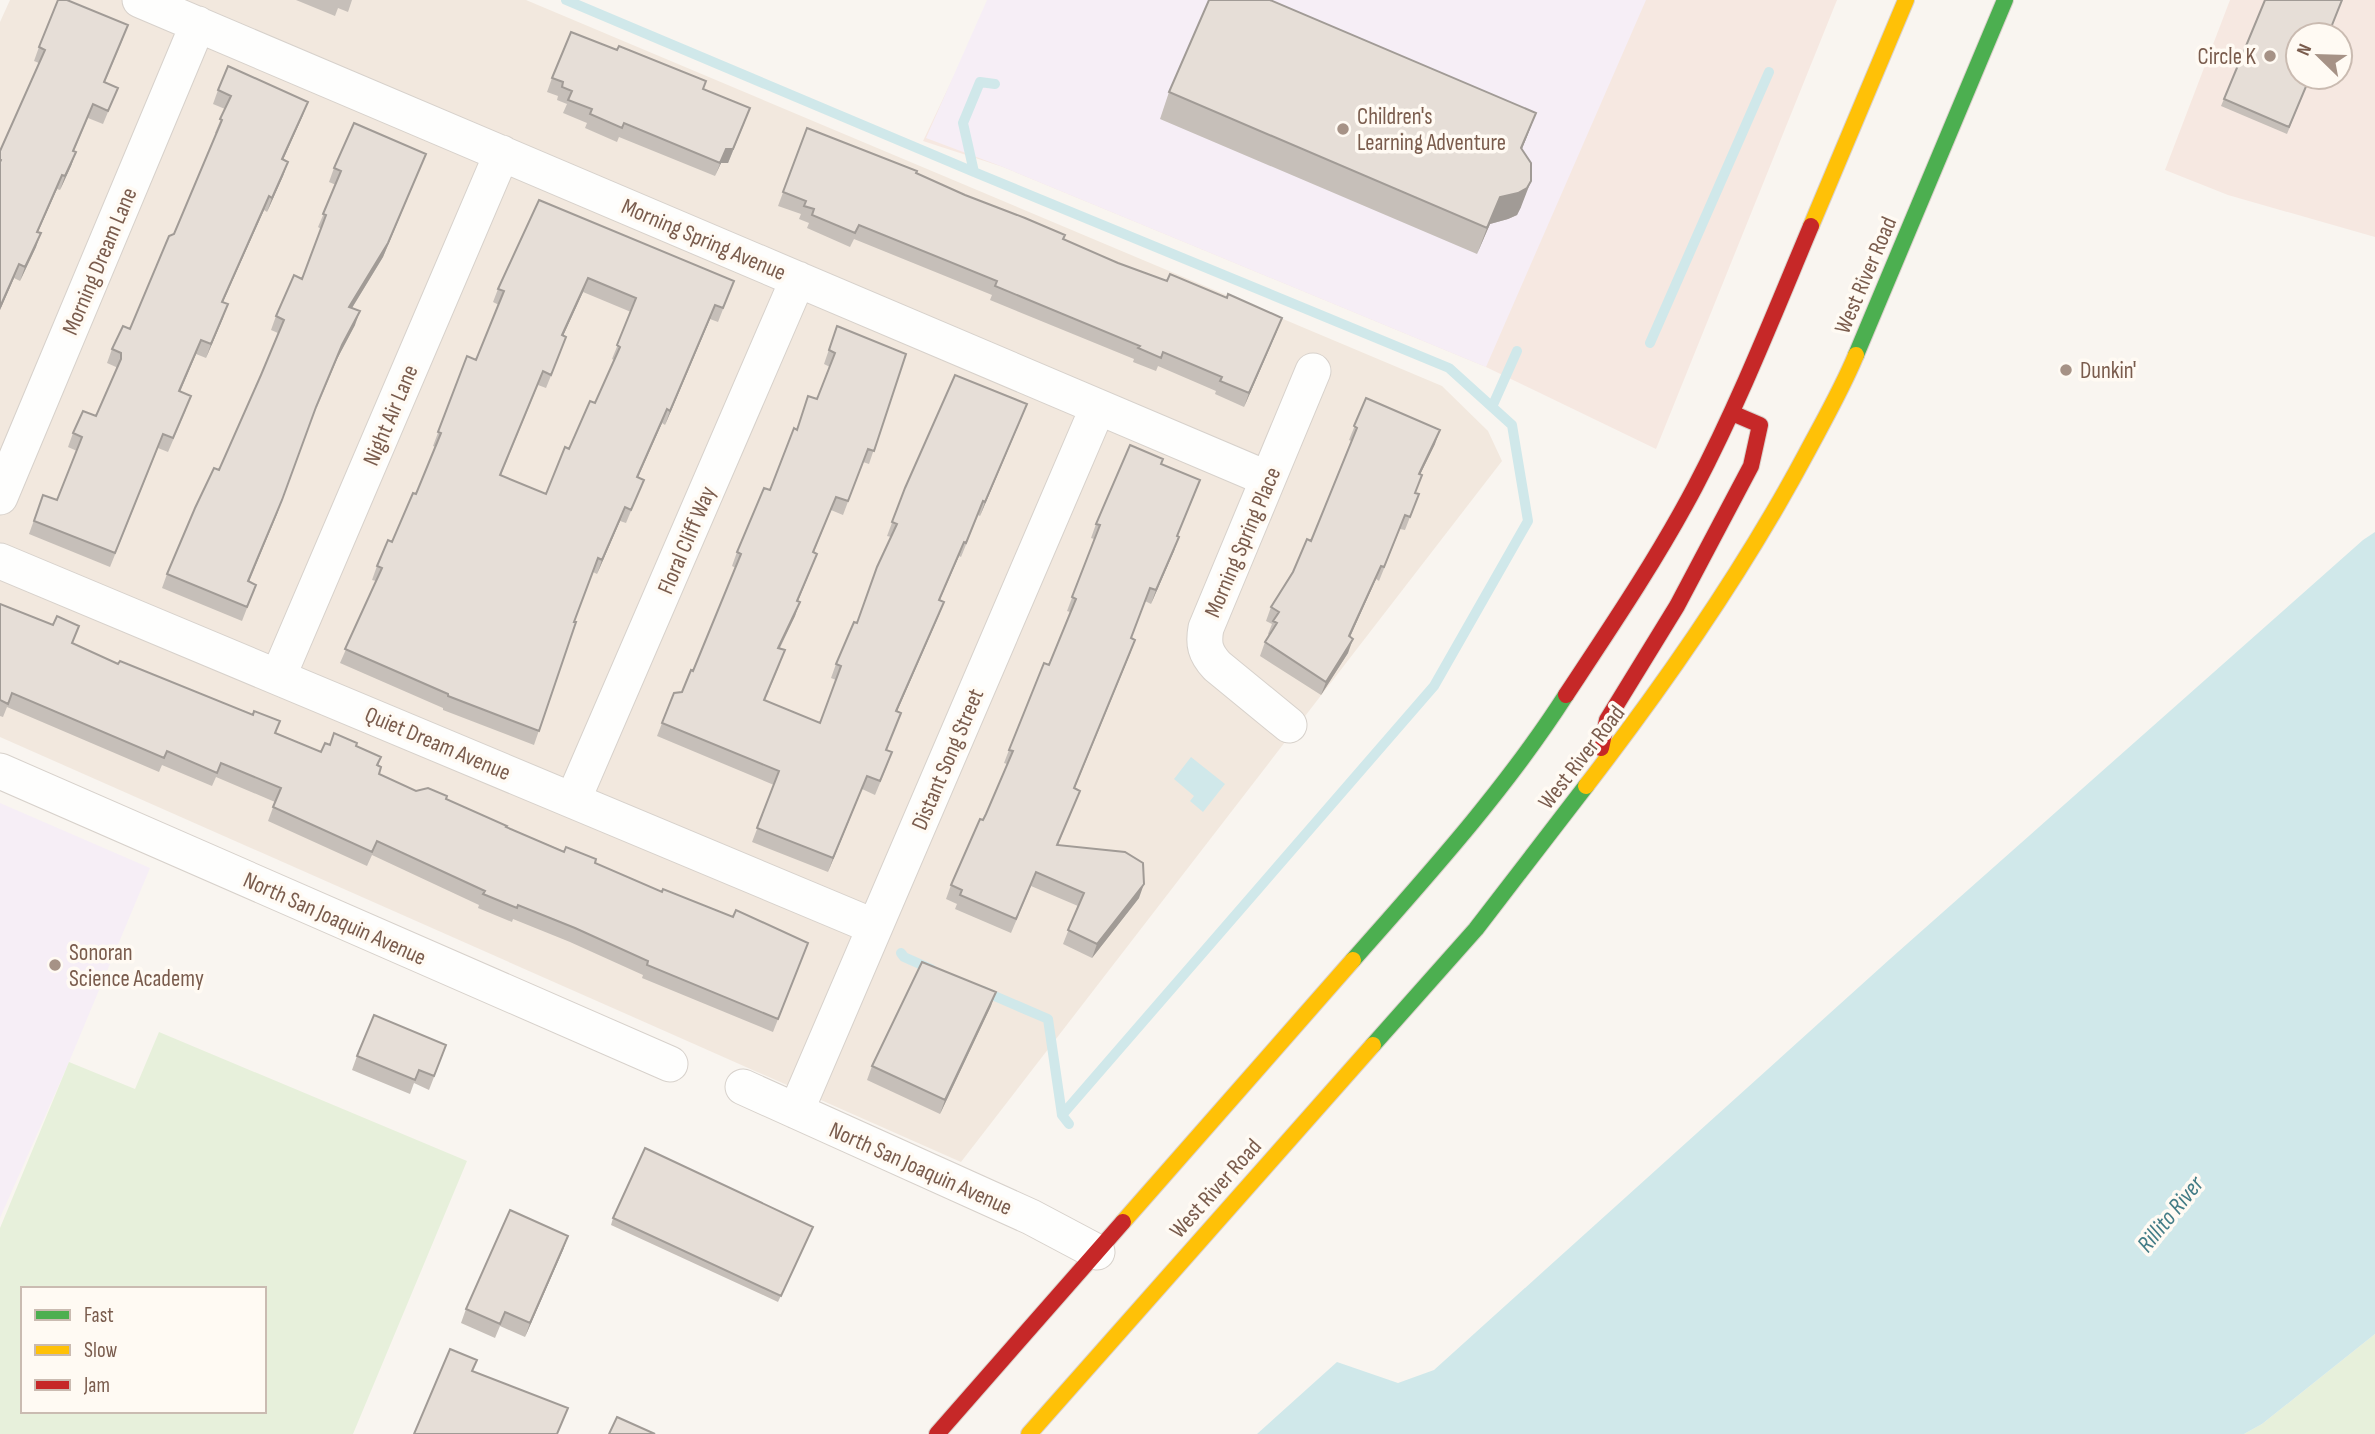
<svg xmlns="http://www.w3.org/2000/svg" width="2375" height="1434" font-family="'Sofia Sans Condensed',sans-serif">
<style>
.residential{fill:#f2e8de}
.commercial{fill:#f6e8e1;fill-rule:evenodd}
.education{fill:#f6eef6}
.green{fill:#e7f0db;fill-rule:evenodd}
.water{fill:#d0e8ea}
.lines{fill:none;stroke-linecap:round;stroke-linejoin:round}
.stream{stroke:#d0e8ea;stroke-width:10}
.street-casing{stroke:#d7d1cb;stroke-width:37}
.fast-casing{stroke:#dad1cc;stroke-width:18}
.slow-casing{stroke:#dad1cc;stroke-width:18}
.jam-casing{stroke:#dad1cc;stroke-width:18}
.street{stroke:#fefefd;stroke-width:35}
.fast{stroke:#4caf50;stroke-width:16}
.slow{stroke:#ffc107;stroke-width:16}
.jam{stroke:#c62828;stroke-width:16}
.wall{fill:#c6bfb9;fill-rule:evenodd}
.shaded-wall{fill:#a19b96}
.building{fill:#e6ded7;stroke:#a19b96;stroke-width:2;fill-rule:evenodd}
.poi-dot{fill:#a69286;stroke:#fffaf3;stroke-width:2.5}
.labels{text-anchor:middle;stroke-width:7;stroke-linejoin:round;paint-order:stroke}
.poi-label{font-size:23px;fill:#7a5c4d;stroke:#fffaf3;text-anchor:start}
.street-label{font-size:23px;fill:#7a5c4d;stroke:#fffaf3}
.water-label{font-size:24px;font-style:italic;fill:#437c86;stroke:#fffaf3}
</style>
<rect width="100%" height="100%" fill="#f9f5f0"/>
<!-- residential -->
<path class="residential" d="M10,0H526L1442,386L1488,431L1502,461L961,1162L0,737V22Z"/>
<!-- commercial -->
<path class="commercial" d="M990,0H1837L1656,449L1486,367L1003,167L923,141Z
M2230,0H2375V237L2228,195L2165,170ZM2298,35H2340V77H2298Z"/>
<!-- education -->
<path class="education" d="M987,0H1646L1486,367L1003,167L926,138Z
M0,803L150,868L69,1062L0,1218Z"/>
<!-- green -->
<path class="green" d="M159,1032L467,1161L353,1434H0V1228L69,1062L135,1089ZM23,1289H264V1411H23Z
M2375,1334V1434H2244L2262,1424Z"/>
<!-- water -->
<path class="water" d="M2375,532V1334L2262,1424L2244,1434H1257L1337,1362L1398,1383L1434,1370L1890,959L2363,540Z
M1191,757L1225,784L1203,812L1190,801L1194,796L1174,779Z"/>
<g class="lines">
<!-- stream -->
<path class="stream" d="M566,0L974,172L1449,368L1512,425L1528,521L1434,686L1062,1115L1069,1124
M974,172L963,123L980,82L995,84
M1650,343L1769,72
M1492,407L1517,351
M901,953L904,957L931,969
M983,991L1048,1019L1062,1115"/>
<!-- street casing -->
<g class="street-casing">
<path id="street" d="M140,0L1268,479
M0,497L198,24
M0,561L875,927
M278,677L502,153
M1289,725L1217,666C1205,653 1203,644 1206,628L1313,371
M0,771L670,1064
M573,800L798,279
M743,1087L1031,1217L1097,1252
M796,1111L1098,407"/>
</g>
<!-- fast casing -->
<g class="fast-casing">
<path id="fast" d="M1856,355L2005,0
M1353,960C1428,875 1505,790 1566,695
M1373,1045L1476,929L1586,786"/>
</g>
<!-- slow casing -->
<g class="slow-casing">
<path id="slow" d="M1811,226L1906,0
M1586,786C1667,681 1743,572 1806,454C1823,422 1842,389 1856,355
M1123,1222L1353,960
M1029,1434L1373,1045"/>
</g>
<!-- jam casing -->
<g class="jam-casing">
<path id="jam" d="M1566,695C1611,627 1657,559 1695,487C1739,403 1774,314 1811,226
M1601,748L1607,720L1677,606L1751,466L1760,425L1732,413
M937,1434L1123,1222"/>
</g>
<!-- street -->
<use href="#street" class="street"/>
<!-- fast -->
<use href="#fast" class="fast"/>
<!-- slow -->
<use href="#slow" class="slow"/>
<!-- jam -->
<use href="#jam" class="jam"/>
</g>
<!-- wall -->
<path class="wall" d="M296,0H352L348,12L338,8L335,16Z
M2265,0L2310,77L2287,134L2221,106Z
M123,39L105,82L118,88L103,124L88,118L74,151L76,152L71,166L60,190L57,189L38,232L36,247L20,281L14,278L0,310V151L39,63L34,61L39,47Z
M552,78L703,89L745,122L728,163H721L715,176L619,137L617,142L585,128L587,123L563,113L567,104L557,100L558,96L547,92Z
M218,90L303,115L283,160L288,162L283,176L267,212L264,210L223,302V318L206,358L196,354L180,392L186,410L168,452L158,448L110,567L29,534L43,495L57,500L77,451L68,447L73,433L96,416L116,370V367L107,363L112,349L130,329L174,234L217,133H215L225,109L213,104Z
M1169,92L1536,113L1522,149L1521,207L1517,215L1508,219L1490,224L1477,254L1160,119Z
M807,128L916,173L1063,239L1277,331L1244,407L1215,394L1216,391L1158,366L1156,371L1133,362L1134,359L990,300L992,295L854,239L850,247L807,228L809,223L799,219L801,214L778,206Z
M426,154L383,257L352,308L355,325L337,359L311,419L277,514L249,582L256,585L242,621L162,588L167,574L219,470L261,375L278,333L271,330L276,316L302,279L321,229L318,227L336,185L329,182L334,168Z
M539,200L734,281L718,322L710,319L665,425L662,423L637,477L644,480L626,523L620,521L597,574L593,572L574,622H576L534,745L443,710V708L340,663L376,581L372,580L377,566L392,542L416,494L436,447L433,446L467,356L476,360L499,305L493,302L498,289ZM583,292L631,312L612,359L614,360L595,403L569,449L546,494L501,475L538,385L546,388L561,351L563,336Z
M837,326L906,354L869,464L863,462L843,515L831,510L814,552L817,554L798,601L795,616L780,648V664L765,700L820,723L836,680L831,678L836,664L857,623L891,537L887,536L905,488L1027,404L980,516L978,515L961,557L959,556L939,600L944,602L939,615L897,711L886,750L892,752L887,766L875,795L862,789L828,872L752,842L774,785L657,736L662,723L682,692L693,671L736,568L732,566L737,552L770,490L796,429L817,399L830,367L824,364Z
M1366,398L1435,444L1420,474L1415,493L1419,494L1405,530L1400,529L1379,581L1376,579L1350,637L1348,653L1321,695L1260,656L1265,642L1269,635L1268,634L1272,624L1266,621L1271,607L1311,541L1351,441L1349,440Z
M1161,464L1195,494L1177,536L1174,551L1151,604L1145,601L1131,638L1135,640L1074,789L1080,791L1058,845L1139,898L1092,958L1063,944L1078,906L1031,886L1011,933L955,909L957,904L946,899L951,885L983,820L1007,764L1004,763L1009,750L1049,665L1070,612L1067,611L1094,539L1091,538L1096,524Z
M0,604L53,625L72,644L321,752L330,745L356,746L381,757L378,766L379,774L416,791L446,799L506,827L662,892L808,943L773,1032L642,978L643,975L570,942L513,919L512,922L478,908L479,905L372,855L367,866L268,821L275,802L216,777L212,786L162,765L159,772L7,707L3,717L0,716Z
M991,1006L940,1114L867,1080L872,1066Z
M357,1056L441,1059L429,1090L414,1083L410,1094L352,1070Z
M613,1218L810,1234L778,1302L611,1225Z
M568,1236L563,1250L525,1337L500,1326L495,1338L461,1323L466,1309Z"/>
<!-- shaded-wall -->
<path class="shaded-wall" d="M308,102L303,115L277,173L282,159Z
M750,108L728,163H721L715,176L726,149Z
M1536,113L1526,139L1511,174L1521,148Z
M76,152L71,166L60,190L65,176Z
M426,154L383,257L344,321L349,307Z
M288,162L283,176L267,212L272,198Z
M62,175L57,189L32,245L37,232Z
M1531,181L1521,207L1517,215L1508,219L1490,224L1477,254L1487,228L1500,197Z
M269,196L264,210L217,315L222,302Z
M41,233L36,247L20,281L25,267Z
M19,264L14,278L0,310V307Z
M588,278L583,292L557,349L562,335Z
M228,304L223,318L206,358L211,344Z
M715,305L710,319L665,425L670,411Z
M360,311L355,325L337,359L311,421L342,345Z
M1282,318L1277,331L1244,407L1249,393Z
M201,340L196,354L174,405L179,391Z
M1027,404L1022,417L980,516L985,502Z
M667,409L662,423L632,491L637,477Z
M1440,430L1435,444L1414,487L1419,474Z
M282,500L277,514L243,595L248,581Z
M625,507L620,521L597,574L602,560Z
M1179,537L1174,551L1151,604L1156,590Z
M964,542L959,556L934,613L939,600Z
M817,554L812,567L792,615L797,601Z
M1381,566L1376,579L1344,650L1349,636Z
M800,602L795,616L773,661L778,648Z
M944,602L939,615L891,725L896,711Z
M1353,639L1348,653L1321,695L1326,682Z
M1135,640L1130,654L1069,802L1074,788Z
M867,776L862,789L828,872L833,858Z
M1144,884L1139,898L1092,958L1097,944Z
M996,992L991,1006L940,1114L945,1100Z
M568,1236L563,1250L525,1337L530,1323Z"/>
<!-- building -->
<path class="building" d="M58,0H67L128,25L104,82L118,88L108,111L93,104L73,151L76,152L65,176L62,175L37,232L41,233L25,267L19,264L0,307V162L1,160L0,159V151L45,50L39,47Z
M1209,0H1270L1536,113L1521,148L1531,163V181L1527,188L1518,193L1500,197L1487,228L1169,92Z
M2265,0H2342L2328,35H2298V77H2310L2289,127L2224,99Z
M571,32L617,50L619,46L706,81L703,89L750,108L733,149H726L720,163L624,123L622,128L590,114L592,109L568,100L572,91L562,87L563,82L552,78Z
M228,66L308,102L282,159L288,162L272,198L269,196L222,302L228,304L211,344L201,340L179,391L191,396L173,438L163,434L115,553L34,521L43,495L57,500L82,437L73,433L83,411L96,416L121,359V353L112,349L123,326L130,329L169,236L174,234L222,120L220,119L231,96L218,90Z
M354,123L426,154L388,243L349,307L360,311L342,345L316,407L282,500L248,581L256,585L247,607L167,574L195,508L214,468L219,470L261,375L284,320L276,316L294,275L302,279L326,215L323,214L341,171L334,168Z
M807,128L917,171L916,173L965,195L1025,218L1065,235L1063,239L1118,263L1167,281L1170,274L1227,298L1228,294L1282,318L1249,393L1220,381L1222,377L1163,352L1161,358L1138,348L1140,346L995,286L997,281L859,225L855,233L812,215L814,209L804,206L806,201L783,192Z
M539,200L734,281L723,308L715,305L670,411L667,409L637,477L644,480L631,510L625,507L602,560L598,558L574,622H576L539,731L448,696V694L345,649L382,568L377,566L388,540L392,542L413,493L416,494L441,433L438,432L467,356L476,360L504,291L498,289ZM588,278L636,298L617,345L620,347L595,403L590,401L569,449L565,447L546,494L500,475L543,371L551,375L566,337L562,335Z
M837,326L906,354L874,451L868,449L848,501L836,497L813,552L817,554L797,601L800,602L778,648L785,650L764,700L820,723L841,666L836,664L854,622L857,623L877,567L897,524L892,522L905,488L955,375L1027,404L985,502L983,501L966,543L964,542L939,600L944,602L896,711L901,713L886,750L892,752L880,781L867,776L833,858L757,828L779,771L662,723L674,693L682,692L691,670L693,671L741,554L737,552L764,488L770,490L794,428L797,430L808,396L817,399L835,353L829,350Z
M1366,398L1440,430L1419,474L1422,475L1415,493L1419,494L1410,517L1405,515L1384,567L1381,566L1349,636L1353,639L1326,682L1265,642L1277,623L1273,621L1279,612L1271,607L1293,572L1307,539L1311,541L1357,428L1354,426Z
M1130,445L1163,459L1161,464L1200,480L1177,536L1179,537L1156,590L1150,588L1131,638L1135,640L1074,788L1080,791L1057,845L1125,852L1143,863L1144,884L1097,944L1068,930L1084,893L1036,872L1016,919L960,895L962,890L951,885L980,819L983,820L986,814L1013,751L1009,750L1044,663L1049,665L1076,599L1072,597L1100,525L1096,524Z
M0,604L53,625L57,616L79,626L72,643L118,664L120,661L253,715L254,711L280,721L275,733L321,752L325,743L330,745L334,733L357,743L356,746L381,757L377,765L381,767L379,774L416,791L428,788L447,796L446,799L507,826L506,827L564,852L566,847L596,859L595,863L662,892L663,889L733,917L736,910L808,943L778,1019L647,965L648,961L575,928L518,905L517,908L483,894L485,891L377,841L372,852L273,807L281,788L221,763L217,773L167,751L164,758L12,693L8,704L0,700Z
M922,962L996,992L945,1100L872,1066Z
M374,1015L446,1045L434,1076L419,1070L415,1080L357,1056Z
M645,1148L813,1227L781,1296L613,1218Z
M510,1210L568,1236L530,1323L505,1312L500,1324L466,1309Z
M450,1349L477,1360L472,1371L568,1408L557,1434H414Z
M617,1417L655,1434H609Z"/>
<!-- markers -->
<g class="poi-dot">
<circle cx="2270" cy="56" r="7"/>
<circle cx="1343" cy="129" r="7"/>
<circle cx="2066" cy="370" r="7"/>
<circle cx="55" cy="965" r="7"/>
</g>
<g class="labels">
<!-- poi labels -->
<g class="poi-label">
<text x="2256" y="64" text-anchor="end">Circle K</text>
<text x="1357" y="124">Children's<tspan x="1357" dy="26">Learning Adventure</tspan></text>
<text x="2080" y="378">Dunkin'</text>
<text x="69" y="960">Sonoran<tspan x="69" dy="26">Science Academy</tspan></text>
</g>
<!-- street labels -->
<g class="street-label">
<text transform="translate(704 239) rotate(23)" y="8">Morning Spring Avenue</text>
<text transform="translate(99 261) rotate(-67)" y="8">Morning Dream Lane</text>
<text transform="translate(1865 275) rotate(-67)" y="8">West River Road</text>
<text transform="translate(390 415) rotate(-67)" y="8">Night Air Lane</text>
<text transform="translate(686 540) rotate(-67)" y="8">Floral Cliff Way</text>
<text transform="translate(1242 542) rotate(-67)" y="8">Morning Spring Place</text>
<text transform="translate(438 743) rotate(23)" y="8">Quiet Dream Avenue</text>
<text transform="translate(1581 757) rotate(-52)" y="8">West River Road</text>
<text transform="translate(947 759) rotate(-67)" y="8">Distant Song Street</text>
<text transform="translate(335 918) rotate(24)" y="8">North San Joaquin Avenue</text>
<text transform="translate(921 1168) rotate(24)" y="8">North San Joaquin Avenue</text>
<text transform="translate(1215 1188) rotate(-48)" y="8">West River Road</text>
</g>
<!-- water labels -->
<g class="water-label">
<text transform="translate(2170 1214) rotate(-51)" y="8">Rillito River</text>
</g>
</g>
<!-- legend -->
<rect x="21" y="1287" width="245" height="126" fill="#fffaf3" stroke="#cabbb1" stroke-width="2"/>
<rect x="35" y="1310" width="35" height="10" fill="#4caf50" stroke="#cabbb1" stroke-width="2"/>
<text x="84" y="1322" font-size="21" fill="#7a5c4d">Fast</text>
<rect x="35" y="1345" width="35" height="10" fill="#ffc107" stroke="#cabbb1" stroke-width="2"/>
<text x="84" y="1357" font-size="21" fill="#7a5c4d">Slow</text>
<rect x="35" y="1380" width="35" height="10" fill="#c62828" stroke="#cabbb1" stroke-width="2"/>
<text x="84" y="1392" font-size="21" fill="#7a5c4d">Jam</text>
<!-- north arrow -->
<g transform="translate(2319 56) rotate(293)"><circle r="33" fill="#fffaf3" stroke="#cabbb1" stroke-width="2"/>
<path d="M0-5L12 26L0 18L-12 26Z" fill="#a69286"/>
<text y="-10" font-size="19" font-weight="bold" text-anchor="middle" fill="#7a5c4d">N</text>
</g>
</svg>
